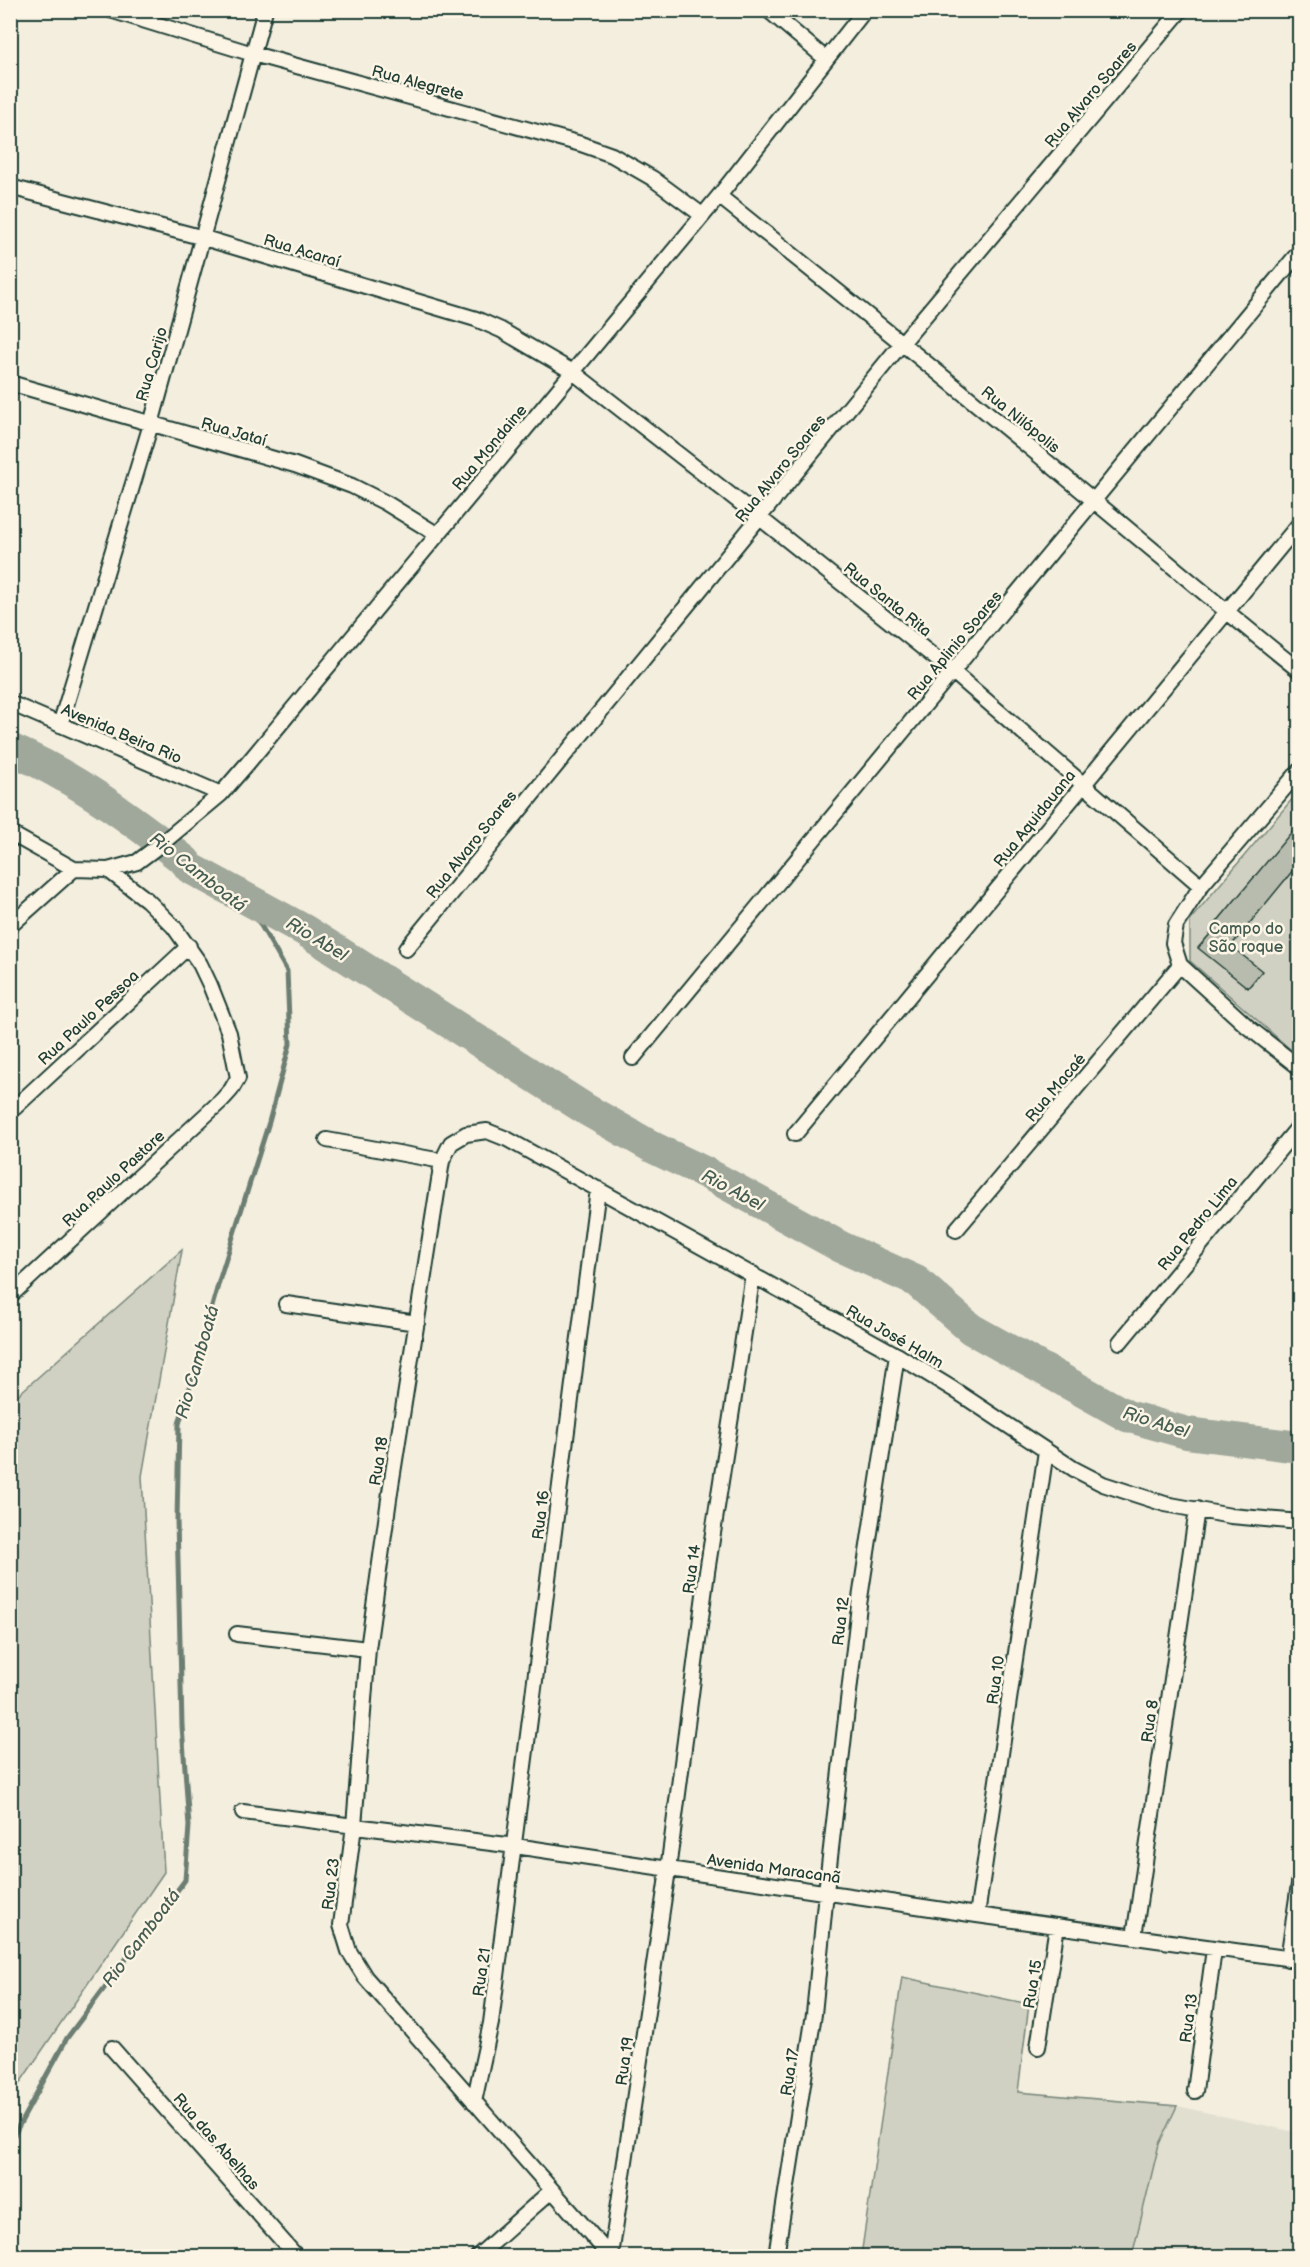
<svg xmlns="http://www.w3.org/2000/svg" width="1310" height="2267" font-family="'Balsamiq Sans',sans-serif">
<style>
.built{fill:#e1dfd0}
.green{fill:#d0d1c2;stroke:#78877b;stroke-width:1.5}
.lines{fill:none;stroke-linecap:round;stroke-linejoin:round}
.stream{stroke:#6c7d72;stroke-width:5}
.river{stroke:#a0a89b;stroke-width:32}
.building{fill:#b8bcae;stroke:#1f3d34;stroke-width:1.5}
.minor-casing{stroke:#1f3d34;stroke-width:18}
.minor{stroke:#fcf5e5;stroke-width:14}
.labels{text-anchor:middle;stroke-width:5;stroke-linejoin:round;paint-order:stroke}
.street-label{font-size:16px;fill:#1f3d34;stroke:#fcf5e5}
.park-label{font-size:16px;fill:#425b50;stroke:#fcf5e5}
.water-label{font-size:18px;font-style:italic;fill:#465d53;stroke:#fcf5e5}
</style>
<rect width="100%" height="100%" fill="#f3eede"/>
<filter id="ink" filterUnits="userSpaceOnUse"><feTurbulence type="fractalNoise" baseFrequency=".0167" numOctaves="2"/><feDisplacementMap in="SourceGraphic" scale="12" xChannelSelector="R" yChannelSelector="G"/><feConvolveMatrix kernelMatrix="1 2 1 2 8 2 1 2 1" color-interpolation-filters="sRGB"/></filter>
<g filter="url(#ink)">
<!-- built -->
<path class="built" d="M1177,2106L1299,2133V2256H1132L1159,2144Z"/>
<!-- green -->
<path class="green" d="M1299,791V1057L1190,961V920Z
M182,1250L142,1476L164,1872L11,2096V1401Z
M902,1977L1029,2004L1018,2092L1177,2106L1159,2144L1132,2256H861Z"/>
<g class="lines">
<!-- stream -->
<path class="stream" d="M10,2142L67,2038L185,1880L189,1826L182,1726L177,1520L179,1424L220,1278L269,1122L290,1044L287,971L256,917L190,868"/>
<!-- river -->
<path class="river" d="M10,749C73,776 132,819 185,861L190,868L304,930L587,1110L654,1148L708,1174L841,1247L916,1281L971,1329L1127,1416L1187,1433L1299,1447"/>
</g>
<!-- building -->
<path class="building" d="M1299,823V863L1231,946L1262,971L1248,988L1198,948L1218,925L1216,923Z"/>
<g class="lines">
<!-- minor casing -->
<g class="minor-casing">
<path id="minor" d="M110,10L253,54L581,144L612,155L652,178L702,215
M768,10L826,59
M10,187L204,238L476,319L501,330L573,372L760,518L953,672L1201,886
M719,196C844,296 969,397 1093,500C1162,557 1229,615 1300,671
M10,383L295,465L352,486L386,503L438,535
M10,703L221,794
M60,725L151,424L265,10
M1300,770L1201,886L1176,925L1173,943L1180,965L1248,1027L1300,1068
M10,833L74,869L108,870L147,900L174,927L200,964L210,985L229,1033L238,1078L231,1090L222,1100L10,1296
M108,870L137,862L161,844L221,794L247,764L719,196L865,10
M10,926L74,869
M406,949L902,343L1181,10
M633,1058L1300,251
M10,1112L189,946
M795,1134L1300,523
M327,1140L442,1161
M956,1230L1180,965
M286,1304L417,1323
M1120,1342L1300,1125
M237,1634L368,1649
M243,1812L515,1846L977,1915L1300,1960
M977,1915L1046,1451
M1134,1937L1197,1509
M1288,1959L1300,1877
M1038,2047L1057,1926
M112,2048L296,2256
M1195,2091L1214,1949
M474,2102L491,2023L598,1189
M478,2256L551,2191
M610,2256L365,1977L349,1951L341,1925L354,1826L368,1649L390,1492L442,1161L451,1143L466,1134L487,1131L507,1139L897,1355L953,1389L1074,1469L1103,1484L1165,1504L1231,1516L1300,1522
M611,2256L668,1870L707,1572L753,1274
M776,2256L814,2014L826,1892L859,1605L897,1355"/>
</g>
<!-- minor -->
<use href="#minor" class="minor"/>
</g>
</g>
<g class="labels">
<!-- street labels -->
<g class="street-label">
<text transform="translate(418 82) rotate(15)" y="6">Rua Alegrete</text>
<text transform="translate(1090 94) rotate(-50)" y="6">Rua Alvaro Soares</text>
<text transform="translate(302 250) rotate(17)" y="6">Rua Acaraí</text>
<text transform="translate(151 364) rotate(-74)" y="6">Rua Carijo</text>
<text transform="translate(1021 419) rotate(39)" y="6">Rua Nilópolis</text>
<text transform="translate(234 431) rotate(16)" y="6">Rua Jataí</text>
<text transform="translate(489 447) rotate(-50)" y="6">Rua Mondaine</text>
<text transform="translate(780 468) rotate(-51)" y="6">Rua Alvaro Soares</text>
<text transform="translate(888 599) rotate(39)" y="6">Rua Santa Rita</text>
<text transform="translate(954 645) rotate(-50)" y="6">Rua Aplinio Soares</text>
<text transform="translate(122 733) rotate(23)" y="6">Avenida Beira Rio</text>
<text transform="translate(1034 818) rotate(-51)" y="6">Rua Aquidauana</text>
<text transform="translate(471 844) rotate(-51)" y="6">Rua Alvaro Soares</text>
<text transform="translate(88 1017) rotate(-43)" y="6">Rua Paulo Pessoa</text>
<text transform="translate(1055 1087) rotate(-50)" y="6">Rua Macaé</text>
<text transform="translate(113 1178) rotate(-43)" y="6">Rua Paulo Pastore</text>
<text transform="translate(1197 1223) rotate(-51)" y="6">Rua Pedro Lima</text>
<text transform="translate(895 1336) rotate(30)" y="6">Rua José Halm</text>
<text transform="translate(378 1461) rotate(-81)" y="6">Rua 18</text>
<text transform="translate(540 1515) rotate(-83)" y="6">Rua 16</text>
<text transform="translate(691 1569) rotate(-82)" y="6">Rua 14</text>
<text transform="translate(840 1621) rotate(-83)" y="6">Rua 12</text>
<text transform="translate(995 1680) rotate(-82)" y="6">Rua 10</text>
<text transform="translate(1149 1721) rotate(-82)" y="6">Rua 8</text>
<text transform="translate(774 1868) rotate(8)" y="6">Avenida Maracanã</text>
<text transform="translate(330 1884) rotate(-83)" y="6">Rua 23</text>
<text transform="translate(481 1972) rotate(-82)" y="6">Rua 21</text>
<text transform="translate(1032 1984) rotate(-81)" y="6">Rua 15</text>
<text transform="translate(1188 2018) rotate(-82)" y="6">Rua 13</text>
<text transform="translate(624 2061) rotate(-82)" y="6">Rua 19</text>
<text transform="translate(789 2072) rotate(-81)" y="6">Rua 17</text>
<text transform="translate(217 2141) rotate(49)" y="6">Rua das Abelhas</text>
</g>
<!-- park labels -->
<g class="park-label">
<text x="1246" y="934">Campo do<tspan x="1246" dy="18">São roque</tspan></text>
</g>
<!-- water labels -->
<g class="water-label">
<text transform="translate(198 872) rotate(38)" y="6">Rio Camboatá</text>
<text transform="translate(317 939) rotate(31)" y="6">Rio Abel</text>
<text transform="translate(733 1190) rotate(28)" y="6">Rio Abel</text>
<text transform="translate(197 1362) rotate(-74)" y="6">Rio Camboatá</text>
<text transform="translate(1156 1422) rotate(17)" y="6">Rio Abel</text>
<text transform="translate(141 1938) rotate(-53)" y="6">Rio Camboatá</text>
</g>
</g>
<!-- margin -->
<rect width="1310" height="2267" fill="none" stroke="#fcf5e5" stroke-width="36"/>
<rect x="18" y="18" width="1274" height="2231" fill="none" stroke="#1f3d34" stroke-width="2" filter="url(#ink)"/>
</svg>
